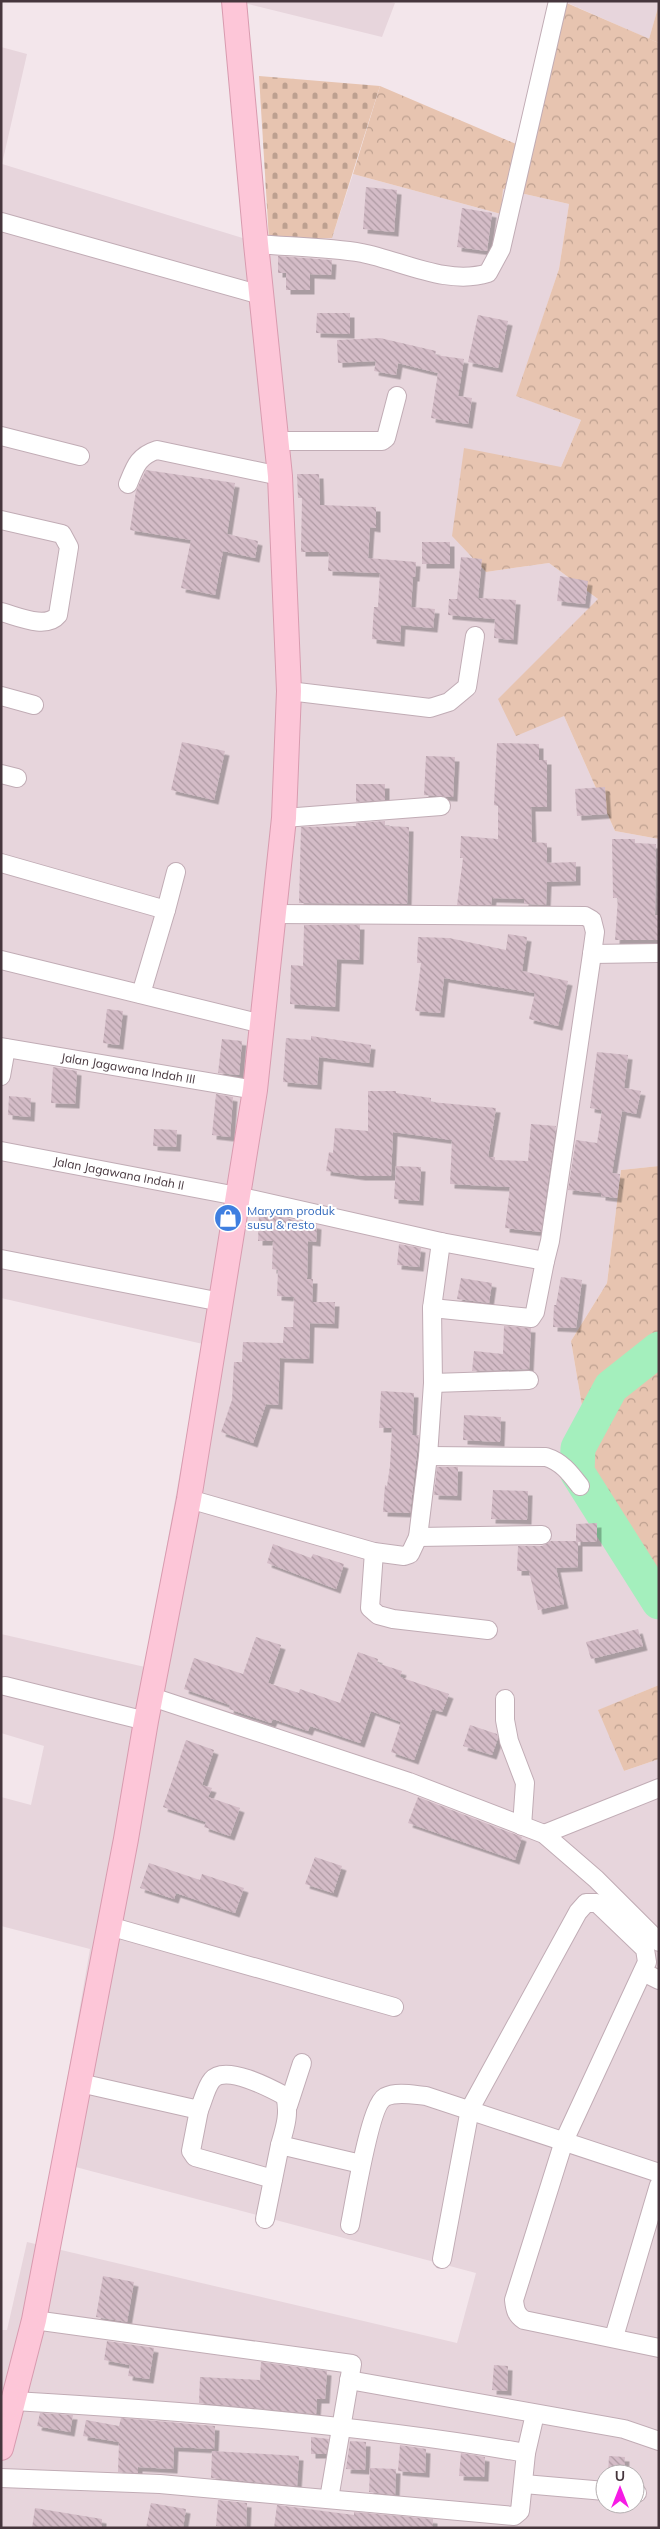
<svg xmlns="http://www.w3.org/2000/svg" width="660" height="2529" font-family="Mulish,sans-serif">
<style>
.residential{fill:#e7d5dc;fill-rule:evenodd}
.grass{fill:#e7c4b0}
.forest{fill:url(#forest-crowns)}
.cemetery{fill:url(#cemetery-stones)}
.lines{fill:none;stroke-linecap:round;stroke-linejoin:round}
.river{stroke:#a4efbd;stroke-width:35}
.building{fill:url(#building-back-hatch);filter:url(#shadow)}
.street-casing{stroke:#c1acb5;stroke-width:20}
.secondary-casing{stroke:#d89baf;stroke-width:26}
.street{stroke:#fff;stroke-width:18}
.secondary{stroke:#fdc6d8;stroke-width:24}
.labels{text-anchor:middle;stroke-width:4;stroke-linejoin:round;paint-order:stroke}
.street-label{font-size:12px;fill:#46363d;stroke:#fff}
.shop-label{font-size:12px;fill:#366cbe;stroke:#fff;text-anchor:start}
</style>
<defs>
<pattern id="forest-crowns" width="20" height="18" patternUnits="userSpaceOnUse" patternTransform="scale(1.25)"><rect width="20" height="18" fill="#e7c4b0"/><path d="M2 6a3 3 0 1 1 6 0M12 15a3 3 0 1 1 6 0" fill="none" stroke="#bda090"/></pattern>
<pattern id="cemetery-stones" width="16" height="16" patternUnits="userSpaceOnUse" patternTransform="scale(1.25)"><rect width="16" height="16" fill="#e7c4b0"/><path d="M2 7V4a2 2 0 0 1 4 0v3zM10 15v-3a2 2 0 0 1 4 0v3z" fill="#bda090"/></pattern>
<pattern id="building-back-hatch" width="6" height="6" patternUnits="userSpaceOnUse" patternTransform="scale(1.25)"><rect width="6" height="6" fill="#d4bcc7"/><path d="M-1 5l2 2M0 0l6 6M5-1l2 2" fill="none" stroke="#ae9aa3"/></pattern>
<filter id="shadow"><feDropShadow dx="4.5" dy="4.5" stdDeviation="0" flood-color="#0004"/></filter>
</defs>
<rect width="100%" height="100%" fill="#f3e6eb"/>
<!-- residential -->
<path class="residential" d="M236,1H386L395,3L382,37Z
M563,1H659V4L649,39Z
M1,47L27,54L2,164L249,240L332,238L353,174L501,214L503,189L569,204L559,269L517,396L581,420L561,467L486,572L549,563L598,599L564,716L615,831L659,839V1166L621,1170L607,1283L571,1341L602,1524L659,1593V1685L599,1710L624,1771L659,1759V2528H1V2330H7L27,2242L457,2343L476,2273L53,2161L90,1949L1,1926V1797L31,1805L44,1746L1,1733V1634L145,1667L203,1344L1,1298ZM605,2474H635V2504H605Z"/>
<!-- grass -->
<path class="grass" d="M659,4V43L649,39Z"/>
<!-- forest -->
<path class="forest" d="M562,1L659,43V839L615,831L564,716L516,736L498,699L598,599L549,563L486,572L452,536L464,448L561,467L581,420L516,396L559,269L569,204L503,189L501,214L353,174L380,86L523,147Z
M659,1166V1593L602,1524L571,1341L607,1283L621,1170Z
M659,1685V1759L624,1771L598,1710Z"/>
<!-- cemetery -->
<path class="cemetery" d="M259,76L380,86L332,238L269,240Z"/>
<g class="lines">
<!-- river -->
<path class="river" d="M659,1349L611,1387L578,1448L577,1472L659,1602"/>
</g>
<!-- building -->
<path class="building" d="M366,187L397,190L394,232L363,229Z
M462,208L492,213L487,251L457,247Z
M278,256L332,260L331,275L310,274V290H286V273H278Z
M317,313H350V334L316,333Z
M478,315L508,321L498,368L468,362Z
M380,338L436,351L435,355L464,359L458,396L472,398L468,424L431,418L438,373L398,363L396,375L374,371L376,361L338,363L337,340Z
M146,470L235,483L227,534L258,541L255,558L223,551L215,595L181,588L191,540L130,530L136,491Z
M297,474H319L320,505L376,507V528L370,527L368,558L416,562L415,577H413L411,607L435,609L433,628L401,625L400,642L372,639L374,607H378L380,573L328,571L329,552H301L302,498H298Z
M422,542H450V564H422Z
M461,557L482,559L478,598L516,600L513,640L494,638L495,619L448,615L449,599H457Z
M560,576L588,581L585,604L557,601Z
M182,742L225,751L214,800L171,790Z
M497,743L539,744V760H547V807H531L532,842L547,843V863L576,862V881L547,882L546,905L524,904V899L492,898L491,905H457L463,858H460L461,836L498,839V806L494,805Z
M426,756L455,757L453,797L424,795Z
M356,784H385V800L356,802Z
M605,787L607,814L577,816L575,789Z
M385,821V826L409,827L407,904L299,903L301,827L356,826V823Z
M612,839H635V843L656,844L655,915H658V940H615L618,898H613Z
M304,925H360L359,960L337,959L335,1007L290,1004L291,965L303,966Z
M508,934L527,937L522,971L568,981L558,1026L529,1019L535,993L444,978L440,1013L415,1011L421,963H417L418,937L449,938L506,950Z
M107,1009L123,1011L119,1045L103,1043Z
M311,1036L371,1045L369,1063L319,1057L317,1085L283,1082L286,1038L311,1040Z
M222,1039L242,1041L239,1075L218,1073Z
M597,1052L628,1055L624,1088L641,1091L636,1114L622,1111L612,1173L620,1174L617,1198L601,1196V1193L568,1190L576,1140L597,1143L602,1110L590,1108Z
M53,1067L77,1071L75,1104L51,1103Z
M368,1091H396V1093L431,1098V1102L496,1108L488,1157H495V1160L528,1161L531,1124L556,1126L541,1232L505,1228L510,1187L450,1184L452,1140L393,1132L391,1176H361L326,1171L329,1152L333,1153L335,1128L368,1131Z
M216,1094L233,1097L230,1137L212,1135Z
M9,1096L31,1098L30,1117L8,1115Z
M154,1129L177,1130L176,1147L153,1146Z
M396,1166L421,1167L419,1201L394,1199Z
M259,1212L317,1225L316,1242L308,1241L307,1279H313L312,1302H335L334,1324L310,1323L309,1359L280,1358L278,1405L266,1404L253,1443L221,1432L232,1400L234,1362H242L243,1342L283,1343L284,1327H293L294,1297L277,1296L278,1270L272,1269L273,1241H258Z
M399,1244L421,1248L419,1267L397,1265Z
M561,1277L582,1280L576,1328L553,1327L554,1305H556Z
M461,1278L492,1283L489,1303L457,1299Z
M504,1326L531,1328L529,1369L472,1371L474,1351L503,1354Z
M381,1391L414,1393L412,1435H419L410,1513L383,1512L385,1485L387,1486L390,1466L392,1428H379Z
M464,1415L501,1417L500,1442L463,1440Z
M437,1467H458L457,1496L434,1495Z
M493,1490L528,1491L527,1520L491,1519Z
M597,1523V1542H578V1567L556,1568L564,1604L538,1610L529,1571H517L518,1546H542L551,1541H576V1524Z
M273,1544L311,1558L313,1554L344,1564L336,1589L267,1563Z
M638,1629L643,1646L591,1659L586,1642Z
M256,1637L281,1645L268,1683L299,1693L300,1689L340,1703L358,1652L378,1659L377,1663L402,1671L400,1677L449,1694L442,1712L432,1709L414,1760L391,1752L401,1722L371,1711L360,1743L310,1726L308,1731L273,1719L271,1723L229,1709L230,1705L184,1689L194,1658L243,1674Z
M470,1725L497,1734L498,1738L492,1755L463,1746Z
M186,1740L214,1750L202,1785L212,1788L208,1797L240,1808L230,1836L204,1827L206,1822L163,1807Z
M418,1797L522,1837L515,1860L408,1823Z
M315,1857L342,1866L333,1893L305,1884Z
M149,1863L200,1880L202,1874L244,1888L235,1913L176,1893L174,1899L140,1888Z
M103,2276L134,2282L127,2322L96,2317Z
M107,2341L154,2348L149,2379L128,2376L130,2365L104,2360Z
M261,2362L327,2371L325,2399H317L316,2414L199,2403L200,2377L260,2380Z
M494,2365L508,2366L507,2391L492,2390Z
M40,2413L73,2415L70,2432L37,2426Z
M121,2418L215,2426L214,2449L174,2447L173,2469L138,2467V2473L118,2472L119,2442L83,2436L86,2420L119,2426Z
M311,2437L329,2439L326,2454H311Z
M350,2441L366,2442L365,2470L346,2469Z
M400,2445L426,2449L425,2473L398,2471Z
M212,2451L299,2456L297,2486L211,2478Z
M461,2453L485,2457L484,2477L459,2476Z
M609,2456L625,2457L624,2474H608Z
M370,2468L396,2469L395,2495L369,2492Z
M218,2500L247,2503L246,2528L216,2526Z
M151,2503L186,2509L183,2528H146Z
M277,2505L354,2515V2512L433,2519V2528H274Z
M35,2508L102,2519V2528H32Z"/>
<g class="lines">
<!-- street casing -->
<g class="street-casing">
<g id="street">
<path d="M1,222L261,295"/>
<path d="M256,244C291,247 327,247 362,253C402,261 448,286 488,273L501,249L558,1"/>
<path d="M1,436L80,456"/>
<path d="M276,441H382L386,438L397,396"/>
<path d="M128,484C135,467 138,456 157,450L280,476"/>
<path d="M1,520L62,534L69,547L58,615C46,630 17,616 1,612"/>
<path d="M289,691L430,708L449,702L467,687L475,636"/>
<path d="M1,696L34,705"/>
<path d="M1,774L17,778"/>
<path d="M284,818L441,806"/>
<path d="M1,863L166,910L176,872"/>
<path d="M592,954L659,953"/>
<path d="M1,960L262,1024"/>
<path d="M141,994L166,910"/>
<path id="s1" d="M1,1047L255,1090"/>
<path d="M1,1076L6,1048"/>
<path id="s2" d="M1,1151L237,1196L441,1242L545,1261L550,1241L592,954L595,932L592,920L585,916L275,914"/>
<path d="M1,1259L221,1302"/>
<path d="M432,1308L531,1318L535,1312L545,1261"/>
<path d="M433,1383L529,1380"/>
<path d="M428,1456L546,1457C562,1462 570,1473 580,1486"/>
<path d="M189,1499L374,1552L404,1556L410,1554L418,1537L428,1456L433,1383L432,1308L441,1242"/>
<path d="M418,1537L542,1535"/>
<path d="M374,1552L370,1608L378,1615L393,1619L488,1630"/>
<path d="M5,1686L146,1721"/>
<path d="M152,1697L409,1782L544,1834L596,1879L659,1942"/>
<path d="M505,1699V1720L509,1741L525,1783L522,1826"/>
<path d="M544,1834L659,1788"/>
<path d="M109,1926L394,2007"/>
<path d="M643,1972L659,1980"/>
<path d="M80,2083L199,2110C203,2101 206,2087 212,2080C225,2064 270,2088 285,2096C290,2113 285,2128 280,2145L361,2164"/>
<path d="M288,2106L302,2063"/>
<path d="M199,2110L191,2151L195,2157L273,2179"/>
<path d="M265,2219L280,2145"/>
<path d="M350,2225C354,2205 370,2105 385,2097C397,2091 414,2095 426,2096L659,2173"/>
<path d="M442,2259L470,2109L578,1912L586,1903H597L645,1949L647,1962L564,2141L514,2300C515,2309 516,2315 524,2320L659,2348"/>
<path d="M34,2320L352,2364L329,2499"/>
<path d="M614,2337L659,2185"/>
<path d="M349,2380L624,2429L659,2441"/>
<path d="M14,2401C185,2411 357,2424 526,2453"/>
<path d="M1,2478L160,2484L514,2516L520,2511L526,2453L535,2414"/>
<path d="M524,2484L605,2491"/>
<path d="M635,2493H637"/>
</g>
</g>
<!-- secondary casing -->
<g class="secondary-casing">
<path id="secondary" d="M1,2448L34,2320L126,1839L146,1721L189,1499L255,1090L284,818L289,691L280,476L256,244L234,1"/>
</g>
<!-- street -->
<use href="#street" class="street"/>
<!-- secondary -->
<use href="#secondary" class="secondary"/>
</g>
<!-- icons -->
<defs>
<g id="shop-disc" transform="scale(1.4375)"><circle r="9.5" fill="#3f7fe0" stroke="#fff"/><path d="M-5-2.5h2.3a2.7 3.5 0 0 1 5.4 0H5L5.5 6h-11ZM-1.5-2.5h3a1.5 2.3 0 0 0-3 0Z" fill="#fff"/></g>
</defs>
<g fill-rule="evenodd">
<use href="#shop-disc" x="228" y="1218"/>
</g>
<g class="labels">
<!-- street labels -->
<g class="street-label">
<text dy="4" stroke="none"><textPath href="#s1" startOffset="129">Jalan Jagawana Indah III</textPath></text>
<text dy="4" stroke="none"><textPath href="#s2" startOffset="120">Jalan Jagawana Indah II</textPath></text>
</g>
<!-- shop labels -->
<g class="shop-label">
<text x="247" y="1215">Maryam produk<tspan x="247" dy="14">susu &amp; resto</tspan></text>
</g>
</g>
<!-- border -->
<rect width="660" height="2529" fill="none" stroke="#46363d" stroke-width="5"/>
<!-- north arrow -->
<g transform="translate(620 2489)"><circle r="24" fill="#ffffff" stroke="#b5afb1"/>
<path d="M0-4L9 19L0 12L-9 19Z" fill="#f61be5"/>
<text y="-8" font-size="14" font-weight="bold" text-anchor="middle" fill="#46363d">U</text>
</g>
</svg>
